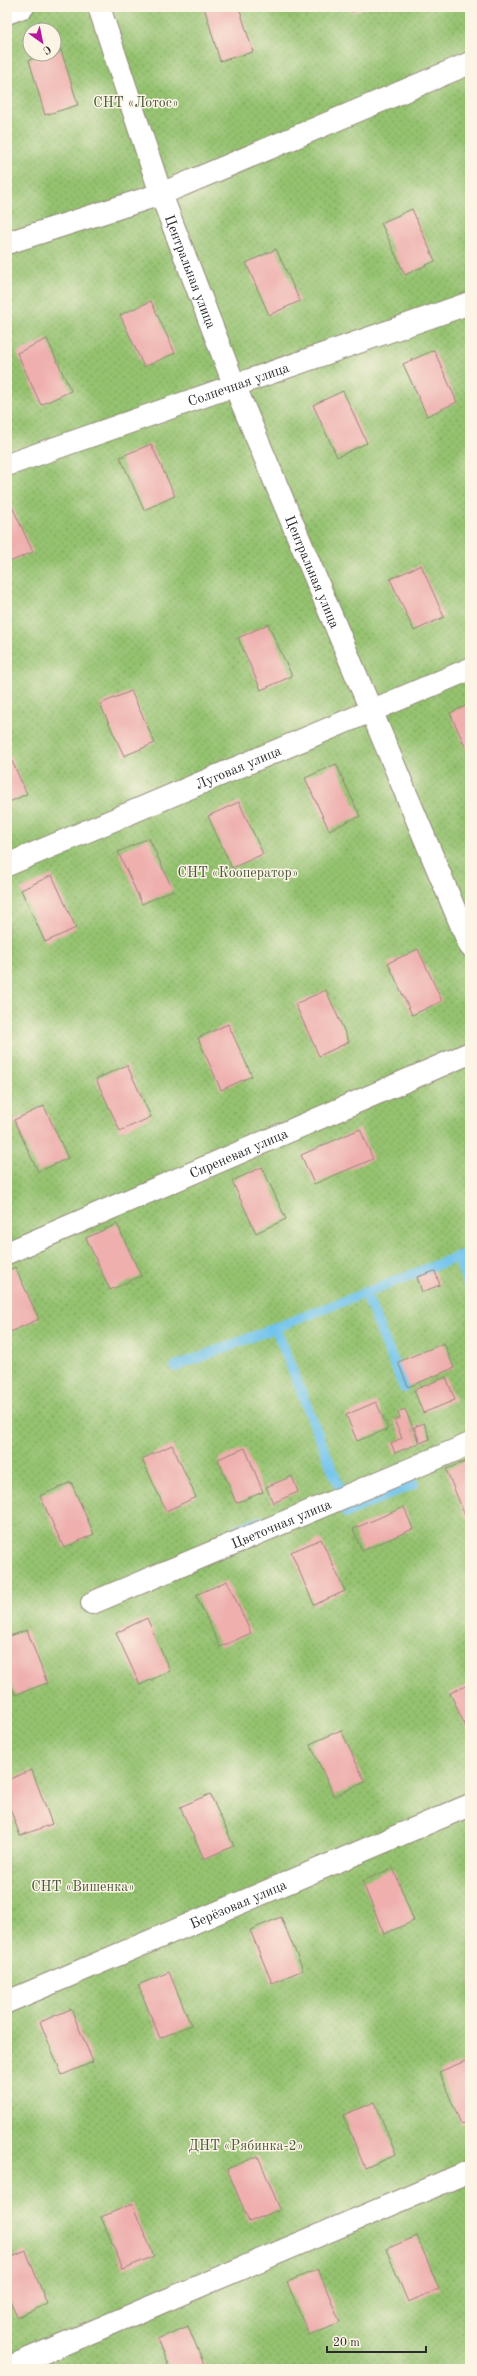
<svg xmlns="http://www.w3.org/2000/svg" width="477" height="2376" font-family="'Old Standard TT',serif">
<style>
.park{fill:url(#park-dots);stroke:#60764e;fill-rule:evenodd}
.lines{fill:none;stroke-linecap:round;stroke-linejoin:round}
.stream{stroke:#70c3ec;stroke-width:10}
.building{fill:#eeafad}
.minor-casing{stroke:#908476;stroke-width:24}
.minor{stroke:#fff;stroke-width:22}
.labels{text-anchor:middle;stroke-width:3;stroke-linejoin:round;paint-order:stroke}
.park-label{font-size:14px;fill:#4a5840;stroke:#fcf5e5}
.street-label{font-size:14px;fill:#2b2b2b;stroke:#fcf5e5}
</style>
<defs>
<pattern id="park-dots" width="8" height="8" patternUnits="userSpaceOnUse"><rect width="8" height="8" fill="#94c270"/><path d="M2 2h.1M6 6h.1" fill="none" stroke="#799e5c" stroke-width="1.8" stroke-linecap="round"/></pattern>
</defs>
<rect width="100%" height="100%" fill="#fcf5e5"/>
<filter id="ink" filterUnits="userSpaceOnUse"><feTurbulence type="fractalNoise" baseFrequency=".025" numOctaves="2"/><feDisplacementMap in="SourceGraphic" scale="8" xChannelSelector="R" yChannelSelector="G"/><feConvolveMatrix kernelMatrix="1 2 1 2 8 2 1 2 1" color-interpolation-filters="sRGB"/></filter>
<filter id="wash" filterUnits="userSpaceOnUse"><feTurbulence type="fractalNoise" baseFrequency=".012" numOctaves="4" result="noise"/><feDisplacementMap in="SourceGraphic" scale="16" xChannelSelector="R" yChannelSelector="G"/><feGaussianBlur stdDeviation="0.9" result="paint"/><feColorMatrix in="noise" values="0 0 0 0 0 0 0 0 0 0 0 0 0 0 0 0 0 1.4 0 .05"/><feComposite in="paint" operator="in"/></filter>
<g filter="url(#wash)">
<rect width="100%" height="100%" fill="#f4dec0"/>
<!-- park -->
<path class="park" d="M7,7H470V2369H7ZM30,30H54V54H30Z"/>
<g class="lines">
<!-- stream -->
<path class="stream" d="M457,1257L470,1288
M365,1292L404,1388
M275,1327L339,1486
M175,1367L470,1252
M346,1513L414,1484
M238,1529L260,1521"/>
</g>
<g id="blocks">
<!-- building -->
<path class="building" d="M204,7H239L253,52L220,61Z
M350,7H368L351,12Z
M61,50L78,105L45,115L29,60Z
M412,209L435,261L405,275L381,223Z
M276,249L300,301L269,315L246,263Z
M151,301L175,353L144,367L120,315Z
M47,339L71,391L41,405L17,353Z
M434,350L457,402L427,416L403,364Z
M343,391L367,443L337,457L313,405Z
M151,444L175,496L144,510L120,457Z
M9,500L33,552L7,563V501Z
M421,565L444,617L414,631L390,579Z
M268,624L292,676L261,690L238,638Z
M131,691L155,743L124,756L100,704Z
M470,704V757L450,713Z
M7,750L27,794L7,803Z
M336,764L360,816L329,830L305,778Z
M239,802L263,854L232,868L208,816Z
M149,838L173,890L142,904L118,852Z
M52,875L76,928L45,942L21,890Z
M418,949L442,1001L412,1015L388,963Z
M326,990L349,1042L319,1056L295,1004Z
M228,1024L252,1076L221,1090L198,1038Z
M127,1065L151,1117L120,1131L96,1079Z
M44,1106L68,1158L38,1172L14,1120Z
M360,1129L373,1159L314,1184L301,1155Z
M262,1167L286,1219L256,1233L232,1181Z
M117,1224L141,1276L110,1290L86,1238Z
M15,1267L39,1319L8,1333L7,1271Z
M435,1271L440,1285L422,1292L417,1277Z
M444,1343L454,1368L408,1387L398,1362Z
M446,1377L455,1400L423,1413L414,1390Z
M376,1402L388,1429L357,1441L346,1415Z
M405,1409L419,1443L395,1453L391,1443L402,1438L394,1420L400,1418L398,1412Z
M424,1423L430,1439L420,1443L414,1427Z
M172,1445L196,1497L166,1511L142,1459Z
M245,1448L263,1492L236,1503L218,1459Z
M470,1460V1516L466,1518L446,1469Z
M292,1476L298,1492L273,1503L266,1487Z
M71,1482L94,1534L64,1548L40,1496Z
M404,1507L413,1529L362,1551L353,1529Z
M321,1539L345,1591L314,1605L291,1552Z
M227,1581L251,1633L220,1647L196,1595Z
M147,1618L170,1671L140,1685L116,1633Z
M27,1630L47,1683L15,1695L7,1673V1637Z
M470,1684V1736L450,1693Z
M341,1730L365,1782L334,1796L310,1744Z
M32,1770L52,1824L20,1836L7,1800V1780Z
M210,1794L234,1846L204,1859L180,1807Z
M393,1868L414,1921L384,1934L362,1881Z
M281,1917L303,1970L272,1983L250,1930Z
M169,1972L191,2025L160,2038L138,1985Z
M71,2009L93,2062L62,2075L40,2022Z
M470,2059V2121L461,2124L439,2072Z
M375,2102L396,2155L365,2168L343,2115Z
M258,2156L280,2209L249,2222L227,2169Z
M132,2204L154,2256L123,2269L101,2217Z
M417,2236L439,2289L408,2302L386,2249Z
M26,2251L47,2304L17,2317L7,2294V2259Z
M318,2269L340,2322L309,2335L287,2282Z
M188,2326L206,2369H170L157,2339Z"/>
</g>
</g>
<g filter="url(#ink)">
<use href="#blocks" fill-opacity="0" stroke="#908476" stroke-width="1"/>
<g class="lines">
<!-- minor casing -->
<g class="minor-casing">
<g id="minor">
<path id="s1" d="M99,7L161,194L234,384L470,946"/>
<path d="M7,13L23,7"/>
<path d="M7,243L161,194L470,63"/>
<path id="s2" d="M7,465L470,303"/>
<path id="s3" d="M7,865L470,669"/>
<path id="s4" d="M7,1253L470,1053"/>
<path id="s5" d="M92,1603L470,1444"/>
<path id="s6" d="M7,2002L470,1805"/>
<path d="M7,2368L470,2171"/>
</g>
</g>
<!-- minor -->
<use href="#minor" class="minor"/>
</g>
</g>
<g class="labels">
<!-- park labels -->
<g class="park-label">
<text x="136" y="107">СНТ «Лотос»</text>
<text x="238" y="877">СНТ «Кооператор»</text>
<text x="83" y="1891">СНТ «Вишенка»</text>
<text x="246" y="2150">ДНТ «Рябинка-2»</text>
</g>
<!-- street labels -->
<g class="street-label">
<text dy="5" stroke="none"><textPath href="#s1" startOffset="280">Центральная улица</textPath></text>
<text dy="5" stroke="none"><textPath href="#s2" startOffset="245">Солнечная улица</textPath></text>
<text dy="5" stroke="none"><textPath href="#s1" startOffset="604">Центральная улица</textPath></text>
<text dy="5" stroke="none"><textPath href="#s3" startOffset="251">Луговая улица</textPath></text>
<text dy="5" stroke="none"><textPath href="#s4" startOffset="252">Сиреневая улица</textPath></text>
<text dy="5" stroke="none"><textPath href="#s5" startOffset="205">Цветочная улица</textPath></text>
<text dy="5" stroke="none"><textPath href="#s6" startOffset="251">Берёзовая улица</textPath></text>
</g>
</g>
<!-- margin -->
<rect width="477" height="2376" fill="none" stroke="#fcf5e5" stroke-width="24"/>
<!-- north arrow -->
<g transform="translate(42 42) rotate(147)"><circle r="19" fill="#fcf5e5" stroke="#a8a49b"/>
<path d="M0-3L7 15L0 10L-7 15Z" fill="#b5179e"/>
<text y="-6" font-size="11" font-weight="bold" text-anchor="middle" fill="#2b2b2b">С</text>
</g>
<!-- scale -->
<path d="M327 2346v6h99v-6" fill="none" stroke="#2b2b2b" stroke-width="2"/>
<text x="333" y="2346" font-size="12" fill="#2b2b2b" stroke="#fcf5e5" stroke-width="3" paint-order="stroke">20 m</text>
</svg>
